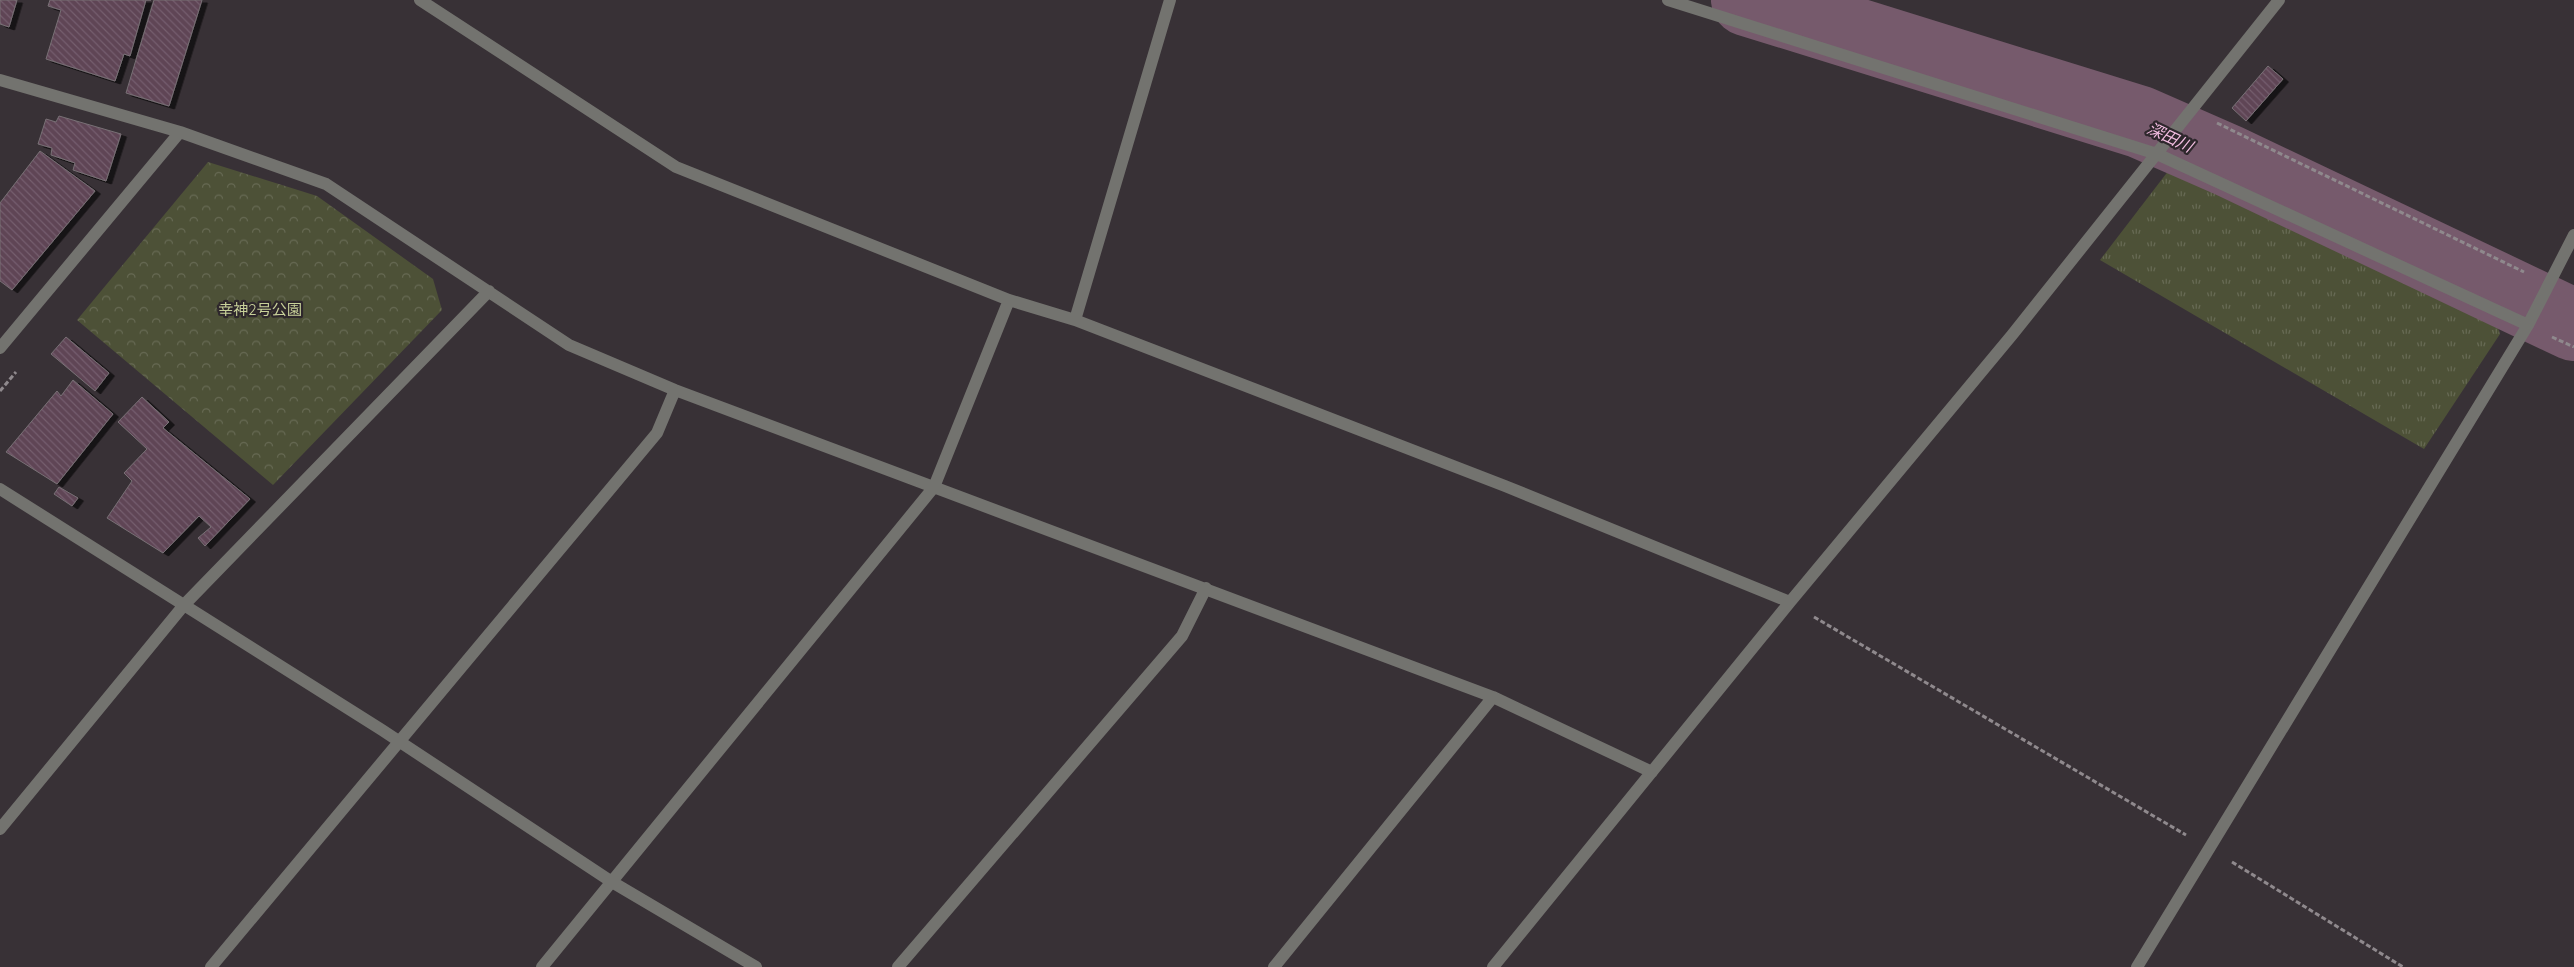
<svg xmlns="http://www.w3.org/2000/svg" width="2574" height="967" font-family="Quicksand,'Noto Sans JP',sans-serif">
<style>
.grass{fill:url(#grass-tufts)}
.park{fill:url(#park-crowns)}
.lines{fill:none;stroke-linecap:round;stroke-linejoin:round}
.river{stroke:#765a6c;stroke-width:72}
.building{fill:url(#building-back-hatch);stroke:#787075;filter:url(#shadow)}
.path{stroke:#8f898d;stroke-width:3;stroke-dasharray:5 2.5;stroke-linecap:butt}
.minor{stroke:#73736f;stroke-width:12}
.labels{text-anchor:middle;stroke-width:4.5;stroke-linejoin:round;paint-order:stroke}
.park-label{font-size:15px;fill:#c8d199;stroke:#2e272c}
.water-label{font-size:16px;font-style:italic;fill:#f1bcdf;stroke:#2e272c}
</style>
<defs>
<pattern id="grass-tufts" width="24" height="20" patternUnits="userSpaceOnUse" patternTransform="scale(1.25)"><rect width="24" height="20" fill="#4d5137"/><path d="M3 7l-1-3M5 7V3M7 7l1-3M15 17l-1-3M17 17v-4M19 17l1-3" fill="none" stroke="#676a54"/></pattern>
<pattern id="park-crowns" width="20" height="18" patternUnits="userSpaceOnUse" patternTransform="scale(1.25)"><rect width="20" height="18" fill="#4d5137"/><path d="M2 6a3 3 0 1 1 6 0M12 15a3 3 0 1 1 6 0" fill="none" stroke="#676a54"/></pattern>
<pattern id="building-back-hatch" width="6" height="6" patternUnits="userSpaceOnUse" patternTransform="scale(1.25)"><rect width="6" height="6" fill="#5e4455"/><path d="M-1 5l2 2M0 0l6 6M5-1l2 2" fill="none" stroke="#755f6e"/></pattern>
<filter id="shadow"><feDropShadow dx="5.5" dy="3" stdDeviation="0" flood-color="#0009"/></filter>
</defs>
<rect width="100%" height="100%" fill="#383136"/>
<!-- grass -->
<path class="grass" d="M2169,170L2494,315L2500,334L2424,449L2100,260Z"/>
<!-- park -->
<path class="park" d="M208,162L317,196L433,279L442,310L273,485L77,320Z"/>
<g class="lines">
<!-- river -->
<path class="river" d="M1747,0L2140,122L2229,161L2574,325"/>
</g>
<!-- building -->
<path class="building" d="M0,0H17L9,27L0,24Z
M50,0H151H146L130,56L124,54L115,81L46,59L61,10L48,6Z
M154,0H202L169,106L126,93Z
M2268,66L2283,79L2246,121L2232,108Z
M59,116L121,134L106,181L73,170L75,163L51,155L52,148L38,144L46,119L56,122Z
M40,151L95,191L12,290L0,281V203Z
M66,337L109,373L95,391L51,354Z
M73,380L113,414L57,484L6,452L57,391L61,396Z
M142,397L169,422L163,428L250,499L205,546L198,538L211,527L199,516L163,553L107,518L132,481L124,473L147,449L118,422Z
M59,487L78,498L72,506L54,494Z"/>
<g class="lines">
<!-- path -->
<path class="path" d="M2217,123L2524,272
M2552,337L2574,347
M0,391L16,372
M1814,617L2186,835
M2232,862L2403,967"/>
<!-- minor -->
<path class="minor" d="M420,0L676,167L1009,300L1075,320L1505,486L1790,602
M1668,0L2157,154L2528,325
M0,80L180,132L326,184L569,345L675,390L1493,697L1652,772
M1075,320L1170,0
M0,348L180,132
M0,489L382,730L612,882L756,967
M0,829L184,605L489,291
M211,967L657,433L675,390
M542,967L934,487L1009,300
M898,967L1182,636L1206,588
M1274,967L1493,697
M1493,967L1790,602L2012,335L2279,0
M2137,967L2528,325L2574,235"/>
</g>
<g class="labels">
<!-- park labels -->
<g class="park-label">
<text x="260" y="315">幸神2号公園</text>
</g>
<!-- water labels -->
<g class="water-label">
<text transform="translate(2170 137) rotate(25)" y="6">深田川</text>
</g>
</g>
</svg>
